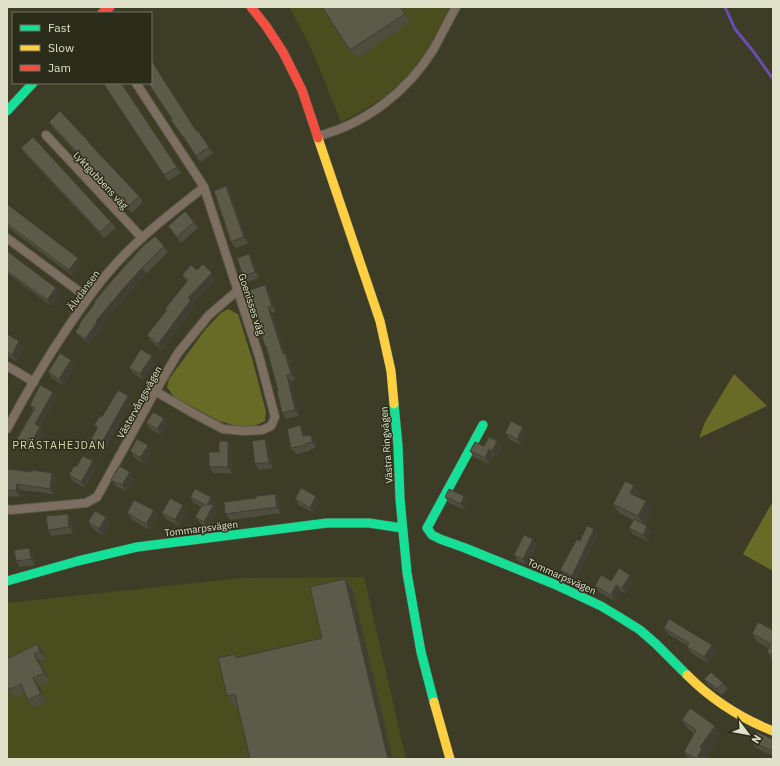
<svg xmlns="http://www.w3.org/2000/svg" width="780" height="766" font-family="'IBM Plex Sans',sans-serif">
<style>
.built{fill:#4a4d1d}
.green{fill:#686b26}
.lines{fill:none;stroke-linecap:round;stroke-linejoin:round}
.stream{stroke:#694db2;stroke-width:3}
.street-casing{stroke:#595946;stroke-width:10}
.fast-casing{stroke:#595946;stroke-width:10}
.slow-casing{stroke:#595946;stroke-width:10}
.jam-casing{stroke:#595946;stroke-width:10}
.street{stroke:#7d6e62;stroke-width:8}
.fast{stroke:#16e098;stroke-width:9}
.slow{stroke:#ffcf43;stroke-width:9}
.jam{stroke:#f24e42;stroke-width:9}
.wall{fill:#4f4d3e}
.shaded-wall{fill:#403f32}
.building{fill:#5c5a48;stroke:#403f32}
.labels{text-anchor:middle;stroke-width:3;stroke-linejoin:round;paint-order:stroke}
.street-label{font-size:10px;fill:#dfe1ca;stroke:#2b2c1a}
.neighbourhood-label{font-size:11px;letter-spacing:1px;fill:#d3d7a8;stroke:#2b2c1a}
</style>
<rect width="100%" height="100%" fill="#3d3d27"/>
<!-- built -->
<path class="built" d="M289,7H450L427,50L406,78L384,97L366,109L341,122L312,50Z
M364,577L406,759H7V603L243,578Z"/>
<!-- green -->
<path class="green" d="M228,309L238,314L253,362L266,412L265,421L254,426H237L219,421L174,397L167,387L169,379L205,330L221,313Z
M734,374L767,406L699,438L705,422Z
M773,501V571L743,554Z"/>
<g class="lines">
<!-- stream -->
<path class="stream" d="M725,7L735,29L753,51L773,79"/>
<!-- street casing -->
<g class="street-casing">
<path id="street" d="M136,83L204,187L259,356L275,417L271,426L262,430L245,431L223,429L191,412L155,391
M46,135L142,238
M318,136C365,124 407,92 433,50C441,36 448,21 456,7
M7,238L88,298
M7,366L34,382
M7,429C26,393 47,358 70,324C84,304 97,284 114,266C140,236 173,212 204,187
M7,509L10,510L86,503L97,497L152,397L178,353L209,315L237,291"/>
</g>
<!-- fast casing -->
<g class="fast-casing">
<path id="fast" d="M7,111L33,83
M394,404L398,446L400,499L407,573L421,652L434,702
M483,425L427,528L432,535L440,539L465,548L554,584L601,606L616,615L640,630L656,644L687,675
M7,581L78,561L137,547L327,523H369L402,528"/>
</g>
<!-- slow casing -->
<g class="slow-casing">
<path id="slow" d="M318,138L380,321L391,371L394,404
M687,675C712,700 740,718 773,731
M434,702L450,759"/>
</g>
<!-- jam casing -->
<g class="jam-casing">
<path id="jam" d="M251,7L266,26L283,52L302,90L318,138
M102,13L110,7"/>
</g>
<!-- street -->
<use href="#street" class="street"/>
<!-- fast -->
<use href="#fast" class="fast"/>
<!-- slow -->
<use href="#slow" class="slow"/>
<!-- jam -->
<use href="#jam" class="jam"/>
</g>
<!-- wall -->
<path class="wall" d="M401,7L411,22L357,58L350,50Z
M103,83H122L181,173L168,181Z
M49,122L89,142L93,148L139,196L143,202L132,213L53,128Z
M198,131L213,153L200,162L187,142H186L182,136Z
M21,148L111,222L116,228L104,238L25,154Z
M226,186L230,192L248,243L236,248L231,242Z
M7,204L83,264L73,276L7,227Z
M194,222L198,228L181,243L172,232L168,226Z
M164,246L168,252L147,273L126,296L101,326L102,328L89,344L80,337L75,332L80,325L79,324Z
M7,251L60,294L51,306L7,273Z
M249,254L253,259L259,278L247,282L243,276Z
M197,270L212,273L216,279L193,303L195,306L162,350L151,341L147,335L166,311L165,309L187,282L182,275Z
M265,285L269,291L276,312L272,313L285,353L290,359L295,380L291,381L299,416L286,419L282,413L278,391L267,348L265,346Z
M7,334L24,347L16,361L7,356Z
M152,356L156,362L144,380L133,373L129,368Z
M75,366L63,385L52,378L48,372Z
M53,392L57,398L40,428L44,433L33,452L21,445L17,439L33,410L30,405Z
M132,402L104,452L94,447L90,441L97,429L94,425L102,417Z
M146,423L168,424L161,435L150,429Z
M300,425L305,431L306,436L311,435L315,440L316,448L309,450V451L296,454L291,448Z
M505,433H527L521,445L509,439Z
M265,439L269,445L273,468L259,470L255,464Z
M228,441L232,447V473H213L209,467Z
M497,441L501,447L496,457L493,455L489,464L474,457L470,451Z
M130,451H152L144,464L134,457Z
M76,467H97L85,488L73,481L69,475Z
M32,472L52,473L56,478L54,494L21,490L20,497L7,496V474Z
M134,478L126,491L116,486L111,480Z
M275,494L279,499L281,513L230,520L225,514L256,498Z
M640,494L639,497L652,509L644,525L651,532L647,541L633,534L629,528L633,520L619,513L613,504Z
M464,496L468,502L465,510L449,503L445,497Z
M190,497L215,503L214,505L218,510L208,528L200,523L195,517L201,507L194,503Z
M295,499L321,502L314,513L299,505Z
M183,505L187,510L179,526L166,519L162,513Z
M154,510L158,516L150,530L131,519L127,513Z
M68,514L72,519L73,533L52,536L48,530Z
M106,517L110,523L103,535L92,528L88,522Z
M594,529L598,534L575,581L564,575L560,570L580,541Z
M537,545L527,565L518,561L514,555Z
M33,554L35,565L20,567L16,561Z
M345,579L353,591L393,759H250L238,707L235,708L227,696L236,654L238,658L322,638Z
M611,581H634L626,594L621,591L615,601L599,592L595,586Z
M664,628L712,645L716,651L708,663L691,653L687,647L688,646L668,634Z
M773,630V661L767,652L769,648L758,643L752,634Z
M37,644L43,652L46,659L40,662L50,681L39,686L46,702L34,708L28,700L25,693L15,698L9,690Z
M704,679L723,683L727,689L722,695L708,685Z
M682,720L721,734L707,755L708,756L706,759H689L684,752L694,733L688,729Z
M773,739V756L756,748L752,742Z"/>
<!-- shaded-wall -->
<path class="shaded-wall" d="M226,186L230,192L248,243L244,237Z
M249,254L253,259L259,278L255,272Z
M78,258L83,264L73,276L69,270Z
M142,268L147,273L126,296L101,326L102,328L89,344L85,339L96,321L122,290Z
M212,273L216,279L193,303L195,306L162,350L158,344L188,298Z
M265,285L269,291L276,312L272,306Z
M56,288L60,294L51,306L47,300Z
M268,307L272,313L287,360L283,354Z
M19,341L24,347L16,361L12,355Z
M285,353L290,359L295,380L291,374Z
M152,356L156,362L144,380L140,374Z
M71,360L75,366L63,385L59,379Z
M287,375L291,381L299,416L295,410Z
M53,392L57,398L40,428L44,433L33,452L29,446L35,424Z
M128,396L132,402L104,452L100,446Z
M164,418L168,424L161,435L157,429Z
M300,425L305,431L307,442L303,436Z
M523,427L527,433L521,445L517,439Z
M311,435L315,440L316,448L312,442Z
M265,439L269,445L273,468L269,462Z
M228,441L232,447V473L228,467Z
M497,441L501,447L496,457L492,451Z
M148,445L152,451L144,464L140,458Z
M489,449L493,455L489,464L485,458Z
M93,461L97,467L85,488L81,482Z
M130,472L134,478L126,491L122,485Z
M52,473L56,478L54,494L50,489Z
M17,484L21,490L20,497L16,491Z
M634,485L640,494L637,502L630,493Z
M275,494L279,499L281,513L277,507Z
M316,496L321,502L314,513L310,508Z
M464,496L468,502L465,510L461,504Z
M211,497L215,503L214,505L218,510L208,528L204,522L207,505Z
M646,501L652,509L644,525L638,516Z
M183,505L187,510L179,526L175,520Z
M154,510L158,516L150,530L146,524Z
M68,514L72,519L73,533L69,527Z
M106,517L110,523L103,535L99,529Z
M647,526L651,532L647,541L643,535Z
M594,529L598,534L575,581L572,576Z
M533,539L537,545L527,565L523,559Z
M29,548L33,554L35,565L31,559Z
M630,575L634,581L626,594L622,588Z
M345,579L353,591L393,759H388Z
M616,585L621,591L615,601L611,595Z
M37,644L43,652L46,659L40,651Z
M712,645L716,651L708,663L704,657Z
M34,654L40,662L50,681L44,673Z
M33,678L39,686L46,702L41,694Z
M715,726L721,734L707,755L708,756L706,759H697L700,747Z"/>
<!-- building -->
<path class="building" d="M322,7H400L405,14L350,50Z
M151,60L197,132L198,131L209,147L196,156L183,136H182L171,120L172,119L148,83H151Z
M103,83H121L177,167L164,175Z
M60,111L89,142V143L139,196L128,207L49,122Z
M33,137L111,222L100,232L21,148Z
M226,186L244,237L231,242L214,191Z
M7,204L78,258L69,270L7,224Z
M185,211L194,222L177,237L168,226Z
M155,236L164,246L142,268L122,290L96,321L97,322L85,339L75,332L80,325L79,324L95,303L94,302L114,278L142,247Z
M7,251L56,288L47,300L7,271Z
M249,254L255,272L243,276L237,258Z
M203,264L212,273L188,298L191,300L158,344L147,335L167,310L165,309L188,280L182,275L191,265L197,270Z
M265,285L272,306L268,307L283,354L285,353L291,374L287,375L295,410L282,413L277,391H278L266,346H265L247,291Z
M7,334L19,341L12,355L7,352Z
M141,349L152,356L140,374L129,368Z
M60,353L71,360L59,379L48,372Z
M40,385L53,392L35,424L40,427L29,446L17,439L35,408L30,405Z
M118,390L128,396L100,446L90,441L98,427L94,425L100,416L102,417Z
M153,412L164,418L157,429L146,423Z
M511,421L523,427L517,439L505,433Z
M300,425L303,436L311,435L312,442L305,444V445L291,448L287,429Z
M489,437L497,441L492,451L489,449L485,458L470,451L475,442L484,446Z
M137,439L148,445L140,458L130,451Z
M265,439L269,462L255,464L252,441Z
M219,441H228V467H209V452H219Z
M83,456L93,461L81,482L69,475L74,466L76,467Z
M119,466L130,472L122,485L111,480Z
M8,469L32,472V470L52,473L50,489L17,484L16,491L7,490V474Z
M625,481L634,485L630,493L646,501L638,516L613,504Z
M301,488L316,496L310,508L295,499Z
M195,489L211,497L207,505L214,504L204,522L195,517L202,505H205L190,497Z
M449,489L464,496L461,504L445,497Z
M275,494L277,507L225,514L224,502L256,498V496Z
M170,498L183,505L175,520L162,513Z
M134,500L154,510L146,524L127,513Z
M95,511L106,517L99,529L88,522Z
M68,514L69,527L48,530L46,516Z
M634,519L647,526L643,535L629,528Z
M587,526L594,529L572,576L560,570L577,539L580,541Z
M524,535L533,539L523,559L514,555Z
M29,548L31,559L16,561L14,550Z
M619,568L630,575L622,588L616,585L611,595L595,586L601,575L611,581Z
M345,579L388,759H250L235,694L227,696L218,658L236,654V658L322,638L310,587Z
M669,619L712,645L704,657L687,647L689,643L664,628Z
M758,622L773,630V656L767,652L771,644L752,634Z
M37,644L40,651L34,654L44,673L33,678L41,694L28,700L21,684L9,690L7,686V659Z
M711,672L723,683L717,689L704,679Z
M690,708L715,726L700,747L702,748L697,759L684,752L696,730L682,720Z
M757,732L773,739V751L752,742Z"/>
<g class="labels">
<!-- street labels -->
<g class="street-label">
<text transform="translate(101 180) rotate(47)" y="4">Lyktgubbens väg</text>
<text transform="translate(83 290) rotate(-54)" y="4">Älvdansen</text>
<text transform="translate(252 304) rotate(72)" y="4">Goenisses väg</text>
<text transform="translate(139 402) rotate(-61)" y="4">Västervångsvägen</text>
<text transform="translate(386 445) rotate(-94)" y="4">Västra Ringvägen</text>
<text transform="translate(201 528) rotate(-7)" y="4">Tommarpsvägen</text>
<text transform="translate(562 576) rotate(24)" y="4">Tommarpsvägen</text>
</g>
<!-- neighbourhood labels -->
<g class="neighbourhood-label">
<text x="59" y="449">PRÄSTAHEJDAN</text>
</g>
</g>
<!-- border -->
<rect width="780" height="766" fill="none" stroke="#dfe1ca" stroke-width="16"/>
<!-- legend -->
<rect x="12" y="12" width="140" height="72" fill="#2b2c1a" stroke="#737460"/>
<rect x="20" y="25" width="20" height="6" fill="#16e098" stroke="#737460"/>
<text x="48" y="32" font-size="12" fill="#dfe1ca">Fast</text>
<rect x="20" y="45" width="20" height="6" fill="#ffcf43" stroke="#737460"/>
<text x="48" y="52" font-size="12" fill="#dfe1ca">Slow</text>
<rect x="20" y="65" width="20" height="6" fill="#f24e42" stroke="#737460"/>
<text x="48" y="72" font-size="12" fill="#dfe1ca">Jam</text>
<!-- north arrow -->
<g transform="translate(748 734) rotate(122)" stroke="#2b2c1a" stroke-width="3" paint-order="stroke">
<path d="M0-3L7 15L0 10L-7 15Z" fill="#dfe1ca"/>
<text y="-6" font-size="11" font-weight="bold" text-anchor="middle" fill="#dfe1ca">N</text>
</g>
</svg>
